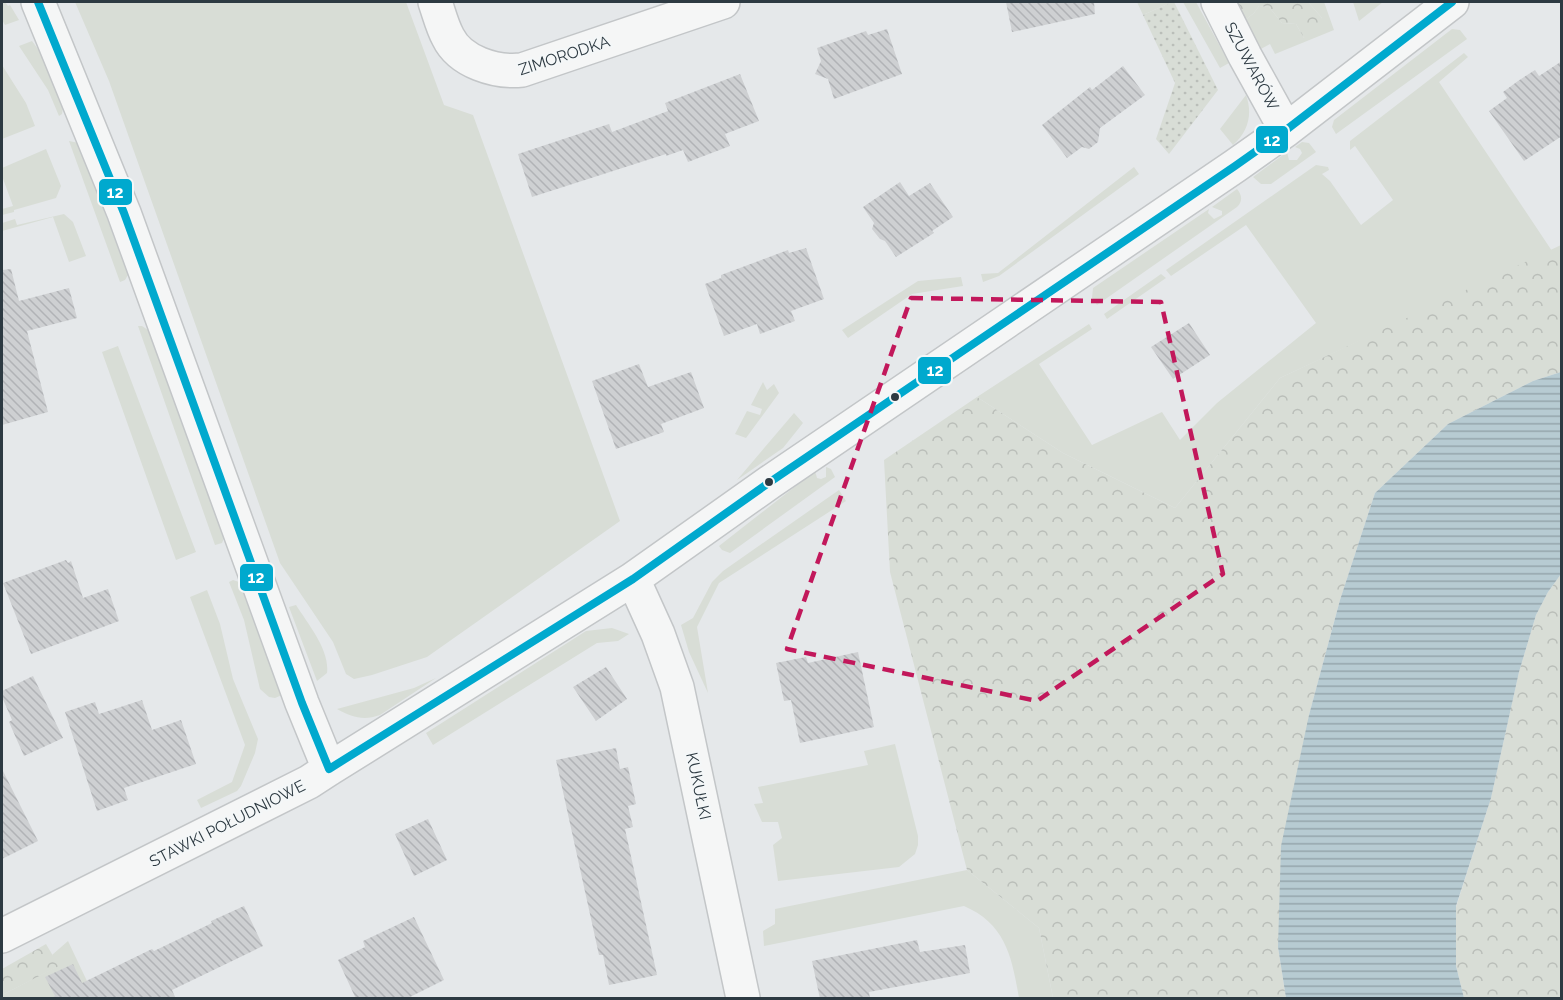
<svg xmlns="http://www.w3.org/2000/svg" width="1563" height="1000" font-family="Raleway,sans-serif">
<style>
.grass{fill:#d8ddd6}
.forest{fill:url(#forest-crowns)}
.garden{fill:url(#garden-dots)}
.water{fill:url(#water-rules)}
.building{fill:url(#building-back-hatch)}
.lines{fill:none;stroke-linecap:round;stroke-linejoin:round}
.minor-casing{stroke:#c3c6c8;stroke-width:36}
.minor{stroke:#f5f6f6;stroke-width:33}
.bus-1-casing{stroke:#f4f7f8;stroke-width:12}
.bus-1{stroke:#00a9ce;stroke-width:8}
.marked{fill:none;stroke:#c2185b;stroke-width:4.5;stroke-dasharray:12 8;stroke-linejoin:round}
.bus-dot{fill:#2d3a42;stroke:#f4f7f8;stroke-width:2}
.labels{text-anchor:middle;stroke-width:4.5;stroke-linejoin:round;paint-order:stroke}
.street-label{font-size:16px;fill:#2d3a42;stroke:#f4f7f8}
.line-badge{stroke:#f4f7f8;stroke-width:2}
.badge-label{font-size:16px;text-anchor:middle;font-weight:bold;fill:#fff}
</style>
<defs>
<pattern id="forest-crowns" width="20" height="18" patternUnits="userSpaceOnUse" patternTransform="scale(1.5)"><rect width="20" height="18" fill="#d8ddd6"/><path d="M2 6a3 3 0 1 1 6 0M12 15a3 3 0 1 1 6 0" fill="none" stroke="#babeb9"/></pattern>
<pattern id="garden-dots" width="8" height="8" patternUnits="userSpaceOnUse" patternTransform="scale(1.5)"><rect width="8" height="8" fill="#d8ddd6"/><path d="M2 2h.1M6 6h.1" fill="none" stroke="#babeb9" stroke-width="1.8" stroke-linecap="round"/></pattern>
<pattern id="water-rules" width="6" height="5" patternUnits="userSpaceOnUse" patternTransform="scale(1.5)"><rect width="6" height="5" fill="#b7cbd2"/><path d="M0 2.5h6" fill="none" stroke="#95a6ac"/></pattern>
<pattern id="building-back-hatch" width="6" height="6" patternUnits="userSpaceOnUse" patternTransform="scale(1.5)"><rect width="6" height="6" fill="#ced0d2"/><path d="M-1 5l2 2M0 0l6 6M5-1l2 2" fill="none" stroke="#b1b3b6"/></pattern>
</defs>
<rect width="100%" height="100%" fill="#e5e8ea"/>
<!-- grass -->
<path class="grass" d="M2,2H5L8,6L10,5L19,20L5,25L2,20Z
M75,2H406L444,105L473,115L620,521L427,657L372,675L354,679L346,674L333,642L280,563L109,81Z
M1137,2H1172L1143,15Z
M1183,2H1196L1229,63L1220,68Z
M1308,2H1324L1334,30L1275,54L1270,44L1259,50L1244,21L1254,13L1259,6L1269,7L1282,23L1296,24L1304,38L1322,18Z
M1353,2H1383L1359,21Z
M1452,29L1460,30L1467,39L1336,134L1332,127L1334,120Z
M32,41L41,53L63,108L62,114L59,116L48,90L19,46Z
M1464,53L1468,57L1439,82L1552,251L1280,378L1175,508L1063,453L977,397L1089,324L1092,329L1039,364L1092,445L1162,412L1180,440L1217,403L1316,323L1246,225L1171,276L1166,270L1316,165L1328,167L1329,170L1322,174L1330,181L1361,225L1393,200L1355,146L1350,150V141Z
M2,65L26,103L35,126L2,139Z
M1246,95C1253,114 1248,132 1233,145L1220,129Z
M69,141L79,143L128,275L125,280L120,282Z
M1302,142L1309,143L1316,152L1271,184H1261L1253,177L1287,152L1289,160H1297L1302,153L1300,149L1295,147Z
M46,149L61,186L56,198L14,210V212L2,215V209L13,206L2,176V168Z
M1134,167L1139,174L999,276L983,282L981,274L998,273Z
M1237,189C1242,195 1243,201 1237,207L1097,305L1092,298L1093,288L1209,209L1208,213L1214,219L1222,215V211L1212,207Z
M64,214L73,222L86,256L69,262L53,217L2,231V223L15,219L17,225Z
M1161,274L1166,278L1107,319L1104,314Z
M961,277L963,286L912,294L848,338L842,330L918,281Z
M138,326H142L148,330L224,538L222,543L215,545Z
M118,346L196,552L176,560L102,352Z
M763,382L767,390L774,384L779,393L746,438L735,434L747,411L760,415L762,409L751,405Z
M794,413L803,423L783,448L737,480Z
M826,467L831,469L835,477L730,553L722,550L719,546L815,471L817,478L821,479L826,477Z
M839,490L846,501L719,583L697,627L708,693L689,652L681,625L693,618L712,582L723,571Z
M233,580L239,582L282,695L275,698L269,697L260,689L244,620L229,582Z
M207,590L220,624L233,679L258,739L255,753L241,786L237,791L201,808L197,800L232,782L245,745L190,597Z
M296,605C308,624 330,650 327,673L317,681L289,607Z
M612,628L629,634L618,641L597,643L433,745L426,733L586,631Z
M436,678L380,715C363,721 352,717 337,709L414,688Z
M895,744L918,836V845L915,854L899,867L778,881L773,845L782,838L778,822H762L754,804L763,803L758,787L868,765L864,751Z
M967,870L1039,928L1053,998H1019C1012,958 1006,924 964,906L764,946L763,931L775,924V909Z
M68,941L95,998H2V995L58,966L52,955Z"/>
<!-- forest -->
<path class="forest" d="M1233,2H1308L1322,18L1318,34L1304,38L1296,24L1282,23L1269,7L1259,6L1254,13L1244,21Z
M1561,245V372L1533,381L1448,424L1375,493L1340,600L1309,715L1278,947L1286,998H1053L1039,928L967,870L890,572L884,460L977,397L1063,453L1175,508L1280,378Z
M1561,574V998H1464L1456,966V907L1491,798L1519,672L1536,615L1548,592Z
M46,944L59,966L2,995V969Z"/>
<!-- garden -->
<path class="garden" d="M1172,2H1174L1218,90L1169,154L1156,139L1175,83L1143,15Z"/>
<!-- water -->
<path class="water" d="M1561,372V574L1548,592L1536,615L1519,672L1491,798L1456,906V966L1464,998H1286L1278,947L1281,846L1309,715L1340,600L1375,493L1448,424L1533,381Z"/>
<!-- building -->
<path class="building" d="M1006,2H1094L1095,14L1012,32Z
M887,29L902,74L834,99L828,79L815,74L821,61L817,48L866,31L868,35Z
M1562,61V136L1524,161L1489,111L1507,98L1503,92L1518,81L1535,70L1539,76Z
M1123,66L1145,95L1100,128L1098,142L1089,149L1082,147L1067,158L1042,125L1090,87L1092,90Z
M740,74L759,121L725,134L730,146L688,162L683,150L666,156V154L532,197L518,154L609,124L612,132L668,111L665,103Z
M900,182L909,196L930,183L953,217L932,231L934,233L896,257L885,241L880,239L872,229L874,223L863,207Z
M806,248L824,299L791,311L795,321L760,334L757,324L724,336L705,284L721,278V275L788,250L789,253Z
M11,269L19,301L69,288L77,318L27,331L48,412L2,425V270Z
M1189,323L1210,355L1173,379L1151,347Z
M639,364L648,387L691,372L704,408L661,424L664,432L616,449L592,381Z
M66,560L68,563L71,561L83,598L108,589L119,621L31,654L3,583Z
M858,652L874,727L800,743L791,700L784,701L776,663L806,657L808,663Z
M606,667L627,699L596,721L573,687Z
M33,676L63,738L24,756L9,722L12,720L2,697V691Z
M142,700L152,730L181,720L196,764L124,788L128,800L97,811L65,712L95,702L99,714Z
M616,748L620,769L628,767L636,804L628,806L633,827L625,829L657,975L609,985L603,955H599L556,760Z
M2,769L38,841L2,859Z
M428,819L447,860L414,876L395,834Z
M244,906L263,946L172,990L176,999H50L55,996L45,977L73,964L82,983L152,949L154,951L212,923L211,921Z
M414,917L444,980L406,999H356L338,960L365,947L363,941Z
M917,940L920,952L965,945L970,973L869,992L870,999H820L812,961Z"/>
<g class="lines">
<!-- minor casing -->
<g class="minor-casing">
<path id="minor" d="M38,2L124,213L302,703L329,769
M435,2C439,13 442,26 448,37C460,62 496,73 522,70L723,2
M1218,2L1245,56L1286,130
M633,579L658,634L677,687L743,998
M2,936L309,782L329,769L633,579L770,482L1235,166L1286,130L1452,2"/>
</g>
<!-- minor -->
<use href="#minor" class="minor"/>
<!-- bus-1 casing -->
<g class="bus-1-casing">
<path id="bus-1" d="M38,2L124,213L302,703L329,769
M329,769L633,579L770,482L1235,166L1286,130L1452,2"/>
</g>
<!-- bus-1 -->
<use href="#bus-1" class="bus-1"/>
</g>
<!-- marked area -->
<path class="marked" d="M911,298L1161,302L1223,574L1037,701L787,649Z"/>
<!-- markers -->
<g class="bus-dot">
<circle cx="895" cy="397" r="5"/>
<circle cx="769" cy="482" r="5"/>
</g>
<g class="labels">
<!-- street labels -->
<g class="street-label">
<text transform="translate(564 55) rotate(-18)" y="6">ZIMORODKA</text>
<text transform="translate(1252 66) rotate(62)" y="6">SZUWARÓW</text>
<text transform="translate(699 786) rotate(78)" y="6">KUKUŁKI</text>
<text transform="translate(227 823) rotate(-27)" y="6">STAWKI POŁUDNIOWE</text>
</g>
</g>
<g class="line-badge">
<rect x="1255" y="125" width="34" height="29" rx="6" fill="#00a9ce"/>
<rect x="98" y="178" width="35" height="28" rx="6" fill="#00a9ce"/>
<rect x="917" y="356" width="35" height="29" rx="6" fill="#00a9ce"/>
<rect x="239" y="563" width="35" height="29" rx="6" fill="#00a9ce"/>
</g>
<g class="badge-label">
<text x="1272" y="146">12</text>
<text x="115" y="198">12</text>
<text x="935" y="376">12</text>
<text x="256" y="583">12</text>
</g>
<!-- border -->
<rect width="1563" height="1000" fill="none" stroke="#2d3a42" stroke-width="6"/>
</svg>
